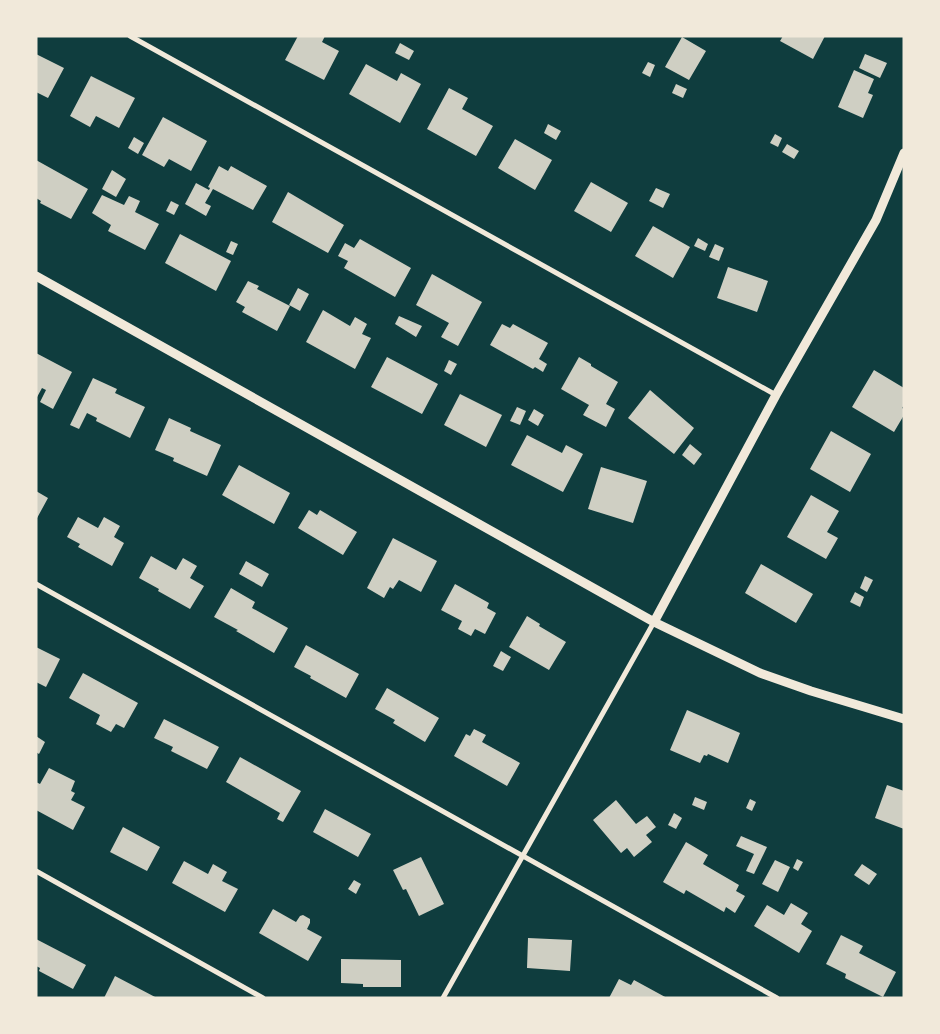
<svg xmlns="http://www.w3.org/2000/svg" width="940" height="1034" font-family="'PT Sans Narrow',sans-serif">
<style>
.building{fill:#cfcfc3}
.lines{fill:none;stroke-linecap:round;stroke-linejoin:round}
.minor{stroke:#f1e9da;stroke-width:5}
.tertiary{stroke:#f1e9da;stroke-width:9}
</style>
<rect width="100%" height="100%" fill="#0f3d3e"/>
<!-- building -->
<path class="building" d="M298,36H325L322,42L339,51L324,80L285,60Z
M783,36H825L813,59L780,41Z
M682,37L706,51L689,80L665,67Z
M400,43L414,51L409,60L395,53Z
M36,54L64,68L48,98L36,92Z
M865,54L887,63L880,78L859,68Z
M648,62L655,65L650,77L642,73Z
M366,64L397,81L401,73L421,84L400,123L349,94Z
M854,70L874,79L868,93L873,95L863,118L838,107Z
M91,76L135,98L119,128L96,116L90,127L70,116Z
M676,84L687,89L683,98L672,93Z
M449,88L468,98L462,109L493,126L476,156L427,129Z
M163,117L207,141L191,171L169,159L164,167L142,155Z
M548,124L561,131L556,140L544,133Z
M775,134L782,138L778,147L770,143Z
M134,137L144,143L138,154L128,148Z
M515,139L552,160L535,190L498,168Z
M787,144L799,151L794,159L782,152Z
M36,160L88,189L71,219L40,203L41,201L36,198Z
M219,166L228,171L231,166L267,186L253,210L213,189L205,203L211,206L206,216L185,204L196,183L209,190L210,188L208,187Z
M112,170L126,179L116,197L102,189Z
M591,182L628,203L611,232L574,211Z
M656,188L670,194L663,208L649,201Z
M288,192L344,225L328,253L272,222Z
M102,195L124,205L129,196L140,201L135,212L159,224L145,250L108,231L111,225L92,213Z
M171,201L179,205L174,215L166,211Z
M653,226L690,247L673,278L635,256Z
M180,234L231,261L216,291L165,263Z
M698,238L708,244L705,251L694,246Z
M360,239L411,268L395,297L344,268L348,261L338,256L345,243L354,248Z
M231,241L238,244L233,255L226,252Z
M715,244L724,248L719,261L709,257Z
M728,267L768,281L757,312L717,298Z
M432,274L482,302L458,346L441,337L449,323L416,305Z
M248,281L259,286L257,289L290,306L277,331L242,312L245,307L236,302Z
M298,288L309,294L300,311L289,305Z
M323,310L350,326L355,317L367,324L362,334L371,338L355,369L306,342Z
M399,316L422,326L416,337L395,324Z
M502,324L510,328L513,324L548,343L539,359L547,364L543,372L535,367L533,369L490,345Z
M36,353L72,372L53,409L40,402L46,390L42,388L36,399Z
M387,357L438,384L422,414L371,387Z
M579,357L591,364V366L618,382L606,404L615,409L606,427L583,415L589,405L561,389Z
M449,360L457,364L451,375L444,371Z
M874,370L904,388V405L902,408L904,409V415L894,432L852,407Z
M93,378L117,389L115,393L145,407L130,438L96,421L97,418L87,413L79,429L70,425Z
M650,390L694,428L674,454L628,418Z
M460,394L502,415L486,447L444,425Z
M517,407L526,411L520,425L510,421Z
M534,409L544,415L538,426L528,420Z
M169,418L191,428L190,431L221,445L207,476L173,461L174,458L155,450Z
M831,431L871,454L850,492L810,469Z
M527,435L562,453L566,445L583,454L563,492L511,465Z
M690,444L702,454L694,465L682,455Z
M239,465L290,493L274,524L222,495Z
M601,467L647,481L633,523L588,509Z
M36,491L48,498L36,520Z
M811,495L839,511L827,532L838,538L826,559L787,537Z
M309,510L317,515L320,510L357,532L343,555L298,528Z
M78,517L98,528L104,517L120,526L114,537L124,543L112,566L78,547L80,544L67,537Z
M393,538L437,561L421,592L399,580L393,589L390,587L384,598L367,588Z
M151,556L176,570L183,558L197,566L190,578L204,586L190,609L158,591L159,589L139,578Z
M246,561L269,574L262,587L239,574Z
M761,564L813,594L796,623L745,593Z
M865,576L873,580L867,592L860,588Z
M455,584L489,603L487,608L496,613L485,634L475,629L471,636L458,629L462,621L441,610Z
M231,588L255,602L252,608L288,628L274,653L236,631L238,630L214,617Z
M855,592L864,597L860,607L850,602Z
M527,616L540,624L539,626L566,642L549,670L509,647Z
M306,645L359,674L346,698L310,678L311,676L294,667Z
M36,647L60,659L46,687L36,682Z
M501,651L511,657L503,671L493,666Z
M83,673L138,703L124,728L116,724L111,732L96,724L100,715L69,698Z
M387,688L439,718L425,742L393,723L395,720L375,709Z
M687,710L740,733L728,763L708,754L707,756L704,755L700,763L670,750Z
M164,719L219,747L207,769L171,751L173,747L154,738Z
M474,729L486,735L482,742L520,763L507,786L454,756L466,734L470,736Z
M36,736L45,742L39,754L36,752Z
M240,757L301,791L283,822L277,819L280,813L226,782Z
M49,768L75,781L71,791L75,793L71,800L85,807L73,830L36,810V782L40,784Z
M887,785L904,791V829L875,818Z
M695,797L707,802L704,810L692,805Z
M750,799L756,802L752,811L746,808Z
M616,800L636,824L647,816L656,827L646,835L652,842L634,857L627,848L621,853L593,820Z
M325,809L371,834L358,857L313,832Z
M674,813L682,818L676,829L668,825Z
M123,827L160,847L147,871L110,852Z
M741,836L767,847L754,874L746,871L754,854L736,846Z
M686,842L708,855L703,864L739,885L736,891L745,896L735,913L726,907L724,912L686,890L684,894L663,882Z
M421,857L444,904L419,916L406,889L403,890L393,870Z
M797,859L803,862L798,871L793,868Z
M775,860L790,867L778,892L762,884Z
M184,861L208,874L213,864L227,872L222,881L238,889L225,912L172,883Z
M862,864L877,874L869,885L854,875Z
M354,880L361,884L356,894L348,889Z
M791,903L808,913L801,924L812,931L799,953L754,926L767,905L784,915Z
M273,909L296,922L300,916L303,915L310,919V923L307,929L322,937L308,961L259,933Z
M841,935L863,946L859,953L896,972L883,997L845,978L846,974L826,964Z
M528,938L572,940L570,971L527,968Z
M36,939L86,965L73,989L39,971L40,968L36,966Z
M341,959L401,960V987H363V984L341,983Z
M115,976L157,998H104Z
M619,979L631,985L634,980L667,998H609Z"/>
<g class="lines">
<!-- minor -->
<path class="minor" d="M130,36L776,395
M36,584L777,998
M36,871L263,998
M443,998L654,622"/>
<!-- tertiary -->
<path class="tertiary" d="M36,276L654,622L760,673L811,691L904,719
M654,622L776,395L876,220L904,153"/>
</g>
<!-- border -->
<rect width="940" height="1034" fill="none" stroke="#f1e9da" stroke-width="75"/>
</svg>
